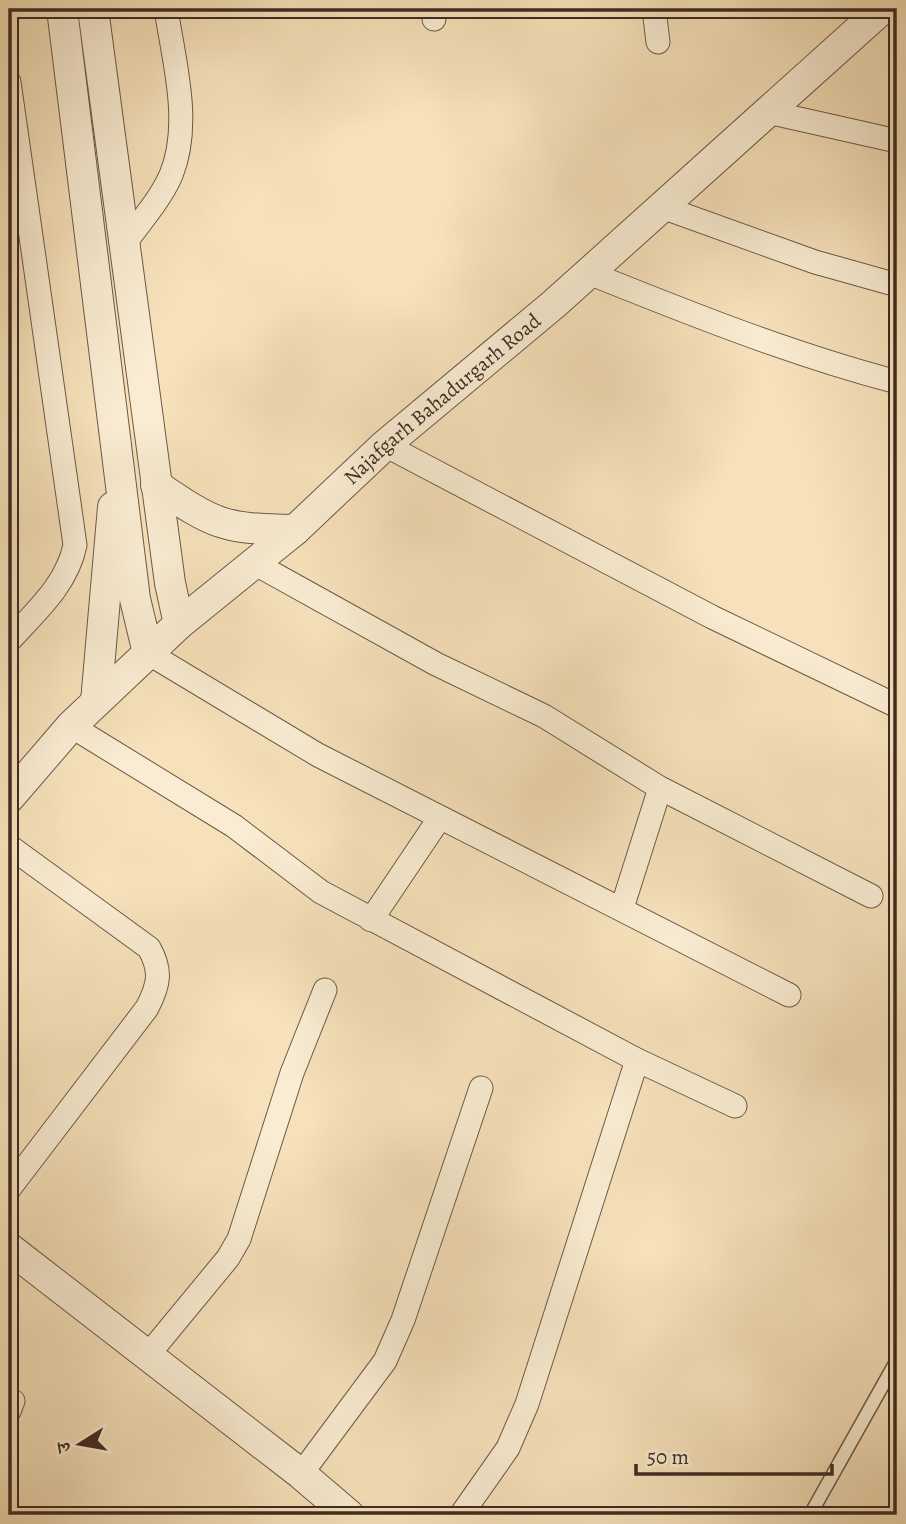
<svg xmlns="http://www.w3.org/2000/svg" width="906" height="1524" font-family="Alegreya,'Noto Serif Devanagari',serif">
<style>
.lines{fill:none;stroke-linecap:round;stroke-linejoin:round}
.service-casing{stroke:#6d5848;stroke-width:15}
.minor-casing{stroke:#6d5848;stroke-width:25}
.tertiary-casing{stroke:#6d5848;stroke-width:32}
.service{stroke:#f9ecd2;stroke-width:12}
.minor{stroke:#f9ecd2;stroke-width:23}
.tertiary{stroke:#f9ecd2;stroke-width:30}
.labels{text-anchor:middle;stroke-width:7;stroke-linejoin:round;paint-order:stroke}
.street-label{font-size:21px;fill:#3f2b22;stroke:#f9ecd2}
</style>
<rect width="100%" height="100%" fill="#f6e1ba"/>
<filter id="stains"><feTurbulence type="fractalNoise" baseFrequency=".00286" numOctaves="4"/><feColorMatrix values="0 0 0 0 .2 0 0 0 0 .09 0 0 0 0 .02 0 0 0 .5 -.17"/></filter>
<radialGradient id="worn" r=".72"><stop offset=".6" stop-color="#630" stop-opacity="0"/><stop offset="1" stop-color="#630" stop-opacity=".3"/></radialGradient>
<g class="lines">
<!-- service casing -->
<g class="service-casing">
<path id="service" d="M810,1515L897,1360"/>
</g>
<!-- minor casing -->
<g class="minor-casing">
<path id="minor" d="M433,9L434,19
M654,9L658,42
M9,82L75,545C67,585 35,612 9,641
M768,112L897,141
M662,207L815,262L897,285
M125,243C141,221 160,200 171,175C192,124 174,62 166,9
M589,273C691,314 791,354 897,382
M385,445L712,617L897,706
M254,563L436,664L544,716L660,788L871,896
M148,653L318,755L789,995
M71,726L234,826L321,892L637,1060L735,1106
M9,846L149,948C162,971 159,985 147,1008L9,1189
M622,908L660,788
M371,920L439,819
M148,1355L228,1258L239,1239L292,1073L325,990
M9,1411L13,1401
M301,1474L385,1361L403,1320L481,1088
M461,1515L508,1448L527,1404L637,1060"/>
</g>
<!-- tertiary casing -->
<g class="tertiary-casing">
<g id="tertiary">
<path d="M62,9L135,599L148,653"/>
<path d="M93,9L170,583L179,624"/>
<path d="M156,485C215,525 223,529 295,530"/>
<path d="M96,702L113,507"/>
<path id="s1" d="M9,798L71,726L179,624L295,530L385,445L554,304L882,9"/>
<path d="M9,1248L301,1474L349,1515"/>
</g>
</g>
<!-- service -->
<use href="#service" class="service"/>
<!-- minor -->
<use href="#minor" class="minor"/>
<!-- tertiary -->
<use href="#tertiary" class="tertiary"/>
</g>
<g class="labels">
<!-- street labels -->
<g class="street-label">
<text dy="7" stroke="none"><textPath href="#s1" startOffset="590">Najafgarh Bahadurgarh Road</textPath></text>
</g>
</g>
<!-- margin -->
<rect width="906" height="1524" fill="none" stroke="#f6e1ba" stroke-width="35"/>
<rect x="10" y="10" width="885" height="1503" fill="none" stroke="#3f2b22" stroke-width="3.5"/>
<rect x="18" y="18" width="871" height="1489" fill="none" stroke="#3f2b22" stroke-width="2"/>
<!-- north arrow -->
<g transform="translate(80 1444) rotate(259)" stroke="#f9ecd2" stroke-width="5" paint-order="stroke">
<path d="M0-5L12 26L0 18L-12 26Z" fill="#3f2b22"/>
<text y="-10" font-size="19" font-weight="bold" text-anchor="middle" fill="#3f2b22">उ</text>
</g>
<!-- scale -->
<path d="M636 1464v10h196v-10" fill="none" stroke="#3f2b22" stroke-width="3.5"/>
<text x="647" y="1464" font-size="21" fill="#3f2b22" stroke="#f9ecd2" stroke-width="5" paint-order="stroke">50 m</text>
<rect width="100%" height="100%" filter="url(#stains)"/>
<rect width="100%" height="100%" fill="url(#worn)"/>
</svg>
